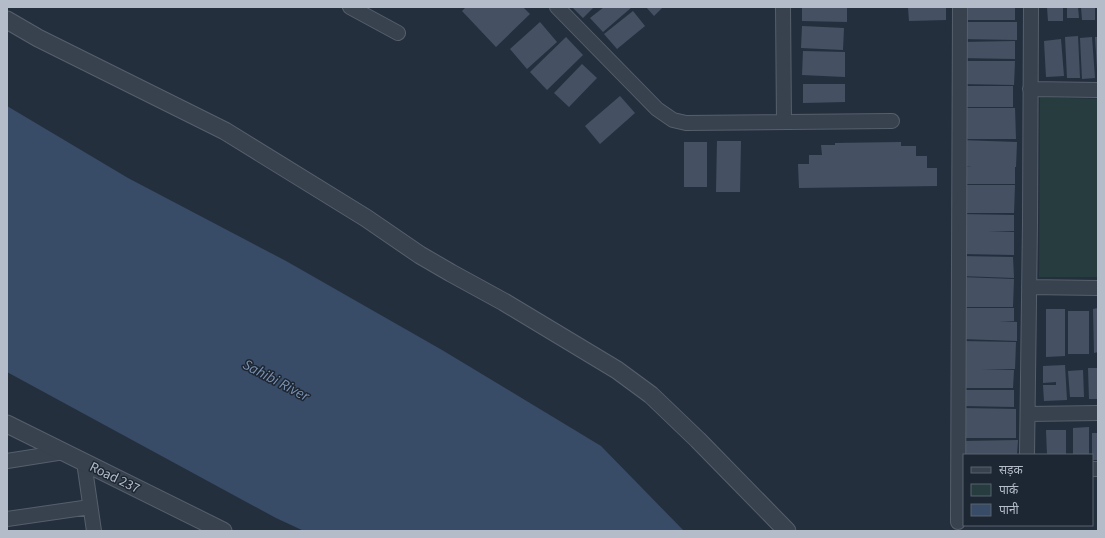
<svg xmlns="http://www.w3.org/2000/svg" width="1105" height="538" font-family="'Source Sans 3','Noto Sans Devanagari',sans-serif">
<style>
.green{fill:#263c3f}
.water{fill:#394c67}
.building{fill:#455162}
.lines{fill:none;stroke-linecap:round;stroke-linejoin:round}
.minor-casing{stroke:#565f6c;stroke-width:16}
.tertiary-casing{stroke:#565f6c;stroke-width:19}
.minor{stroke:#38414e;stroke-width:14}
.tertiary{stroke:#38414e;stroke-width:17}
.labels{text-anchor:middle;stroke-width:3;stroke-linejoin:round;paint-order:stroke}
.street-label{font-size:14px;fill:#b4bcc9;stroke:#1d2633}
.water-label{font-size:15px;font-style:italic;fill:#7c92b1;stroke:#1d2633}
</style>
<rect width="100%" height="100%" fill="#242f3e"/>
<!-- green -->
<path class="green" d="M1040,97L1098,99V277H1039Z"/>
<!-- water -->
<path class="water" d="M7,106L128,178L286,261L442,350L601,446L684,531H304L276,518L7,372Z"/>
<!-- building -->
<path class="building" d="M466,7H523L530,14L496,47L462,11Z
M572,7H594L583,18Z
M604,7H632L603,32L590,18Z
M646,7H663L654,16Z
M802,7H847V22L802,21Z
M908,7H946V20L909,21Z
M962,7H1015V20H962Z
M1047,7H1063V21H1048Z
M1067,7H1078L1079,18H1067Z
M1081,7H1095V20H1082Z
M633,11L645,26L617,49L604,34Z
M540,22L557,42L527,69L510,49Z
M961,22H1017V40L961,39Z
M802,26L844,28L843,50L801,48Z
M1078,36L1080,78H1067L1065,37Z
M566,37L583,55L547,90L530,72Z
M1092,37L1095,78L1082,79L1080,38Z
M1095,37H1098V69H1097Z
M1061,39L1064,76L1046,77L1044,41Z
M1015,41V59L961,58L962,42Z
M803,51L845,52V77L802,75Z
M961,61H1015L1014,85L961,84Z
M582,64L597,78L569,107L554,93Z
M803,84H845V102L803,103Z
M962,86H1013V107H961Z
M620,96L635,113L600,144L585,126Z
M962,108H1015L1016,139H963Z
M960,140L1017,142L1016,167H1015V184H962V167H972L961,166Z
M717,141H741L740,192H716Z
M684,142H707V187H684Z
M901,142V146H916V156H927V168H937V186L799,188L798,164H809V155H822L821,145H835V143Z
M962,185H1015L1014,213H961Z
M961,214L1014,215V231H988L1014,232V255L962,254Z
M961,256L1013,257L1014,278L960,276Z
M960,277L1014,279L1013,307H960Z
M960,308H1014V321H999L1017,322V341L962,339Z
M1098,308V352L1094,353L1093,309Z
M1046,309H1065V356L1046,357Z
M1068,311H1089V354H1068Z
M962,341L1016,342L1015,369H981L1014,370L1013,388H964Z
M1065,365L1067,400L1044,401L1043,385H1056V382L1043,383V366Z
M1088,368H1098V399H1089Z
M1083,370L1084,397H1070L1068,371Z
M964,390H1014V407L964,406Z
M963,408L1016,409V438H964Z
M1089,427V455H1073V428Z
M1046,430H1066V455H1047Z
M1092,433H1098V460H1092Z
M1018,440L1017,455H965L964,441Z"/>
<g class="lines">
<!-- minor casing -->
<g class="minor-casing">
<path id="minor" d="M350,7L398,33
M557,7L657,109L673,120L686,123L892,121
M783,7L784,122
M1030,89L1098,90
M1029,287L1098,288
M1028,414L1098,413
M1027,455L1030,222L1031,7
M7,461L64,452
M84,462L94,531
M1092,469H1098
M7,519L90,507
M958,522L960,7"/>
</g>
<!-- tertiary casing -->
<g class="tertiary-casing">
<path id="tertiary" d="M7,20L38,38L225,131L366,218L420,255L451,273L504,302L617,370L651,395L698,440L787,531
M7,424L223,531"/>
</g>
<!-- minor -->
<use href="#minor" class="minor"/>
<!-- tertiary -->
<use href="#tertiary" class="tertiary"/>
</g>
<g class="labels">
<!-- street labels -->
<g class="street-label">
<text transform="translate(115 477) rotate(26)" y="5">Road 237</text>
</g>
<!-- water labels -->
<g class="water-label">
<text transform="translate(276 380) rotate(28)" y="5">Sahibi River</text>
</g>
</g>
<!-- border -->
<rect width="1105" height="538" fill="none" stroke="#b4bcc9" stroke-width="16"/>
<!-- legend -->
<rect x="963" y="454" width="130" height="72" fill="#1d2633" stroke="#59626f"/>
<rect x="971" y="467" width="20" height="6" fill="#38414e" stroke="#59626f"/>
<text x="999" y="474" font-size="12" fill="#b4bcc9">सड़क</text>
<rect x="971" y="484" width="20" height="12" fill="#263c3f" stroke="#59626f"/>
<text x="999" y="494" font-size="12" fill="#b4bcc9">पार्क</text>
<rect x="971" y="504" width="20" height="12" fill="#394c67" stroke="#59626f"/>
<text x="999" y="514" font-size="12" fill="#b4bcc9">पानी</text>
</svg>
